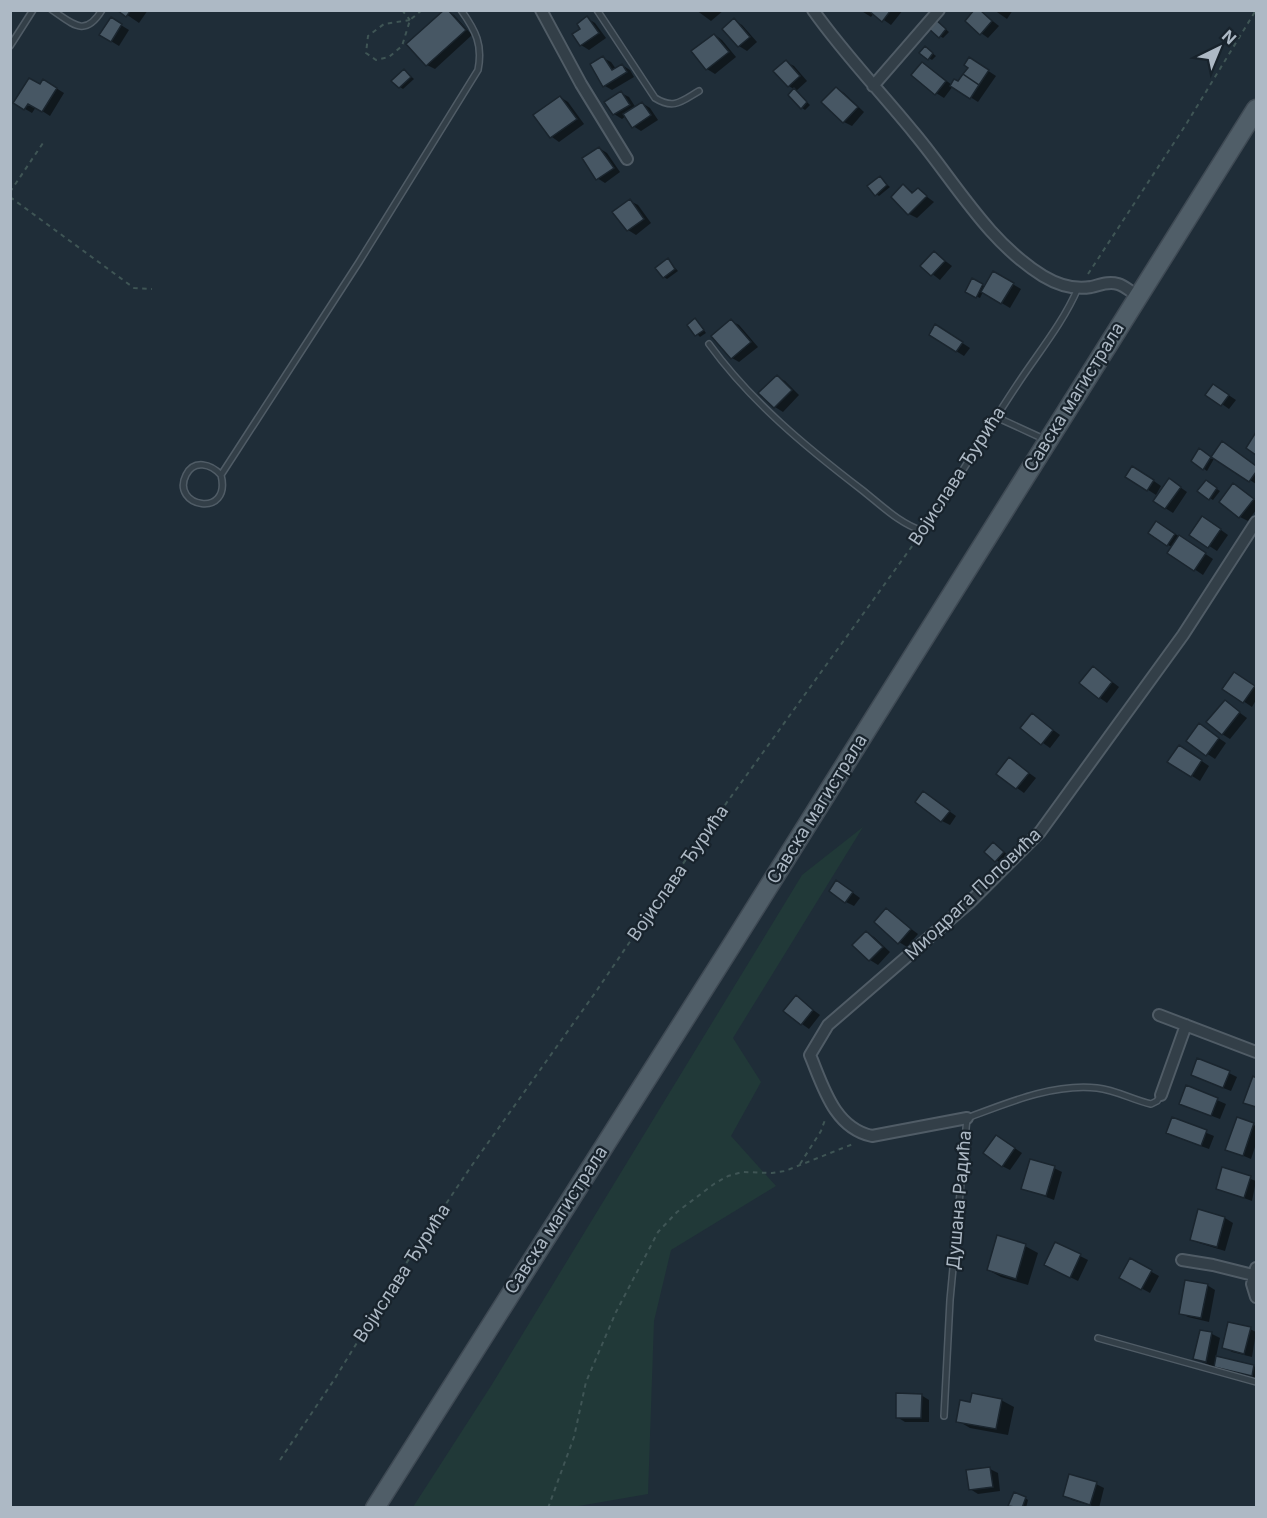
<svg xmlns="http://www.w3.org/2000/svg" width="1267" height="1518" font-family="Inter,sans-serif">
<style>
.green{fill:#213938}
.shadow{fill:#0007}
.building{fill:#475764;stroke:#1a252e;stroke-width:1.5}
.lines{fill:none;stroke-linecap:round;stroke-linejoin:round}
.lane-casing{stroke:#505c66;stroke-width:8}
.street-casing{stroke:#505c66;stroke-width:14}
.primary-casing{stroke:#3f4a54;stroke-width:21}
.path{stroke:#3f5555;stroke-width:2;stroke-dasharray:4.5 4.5;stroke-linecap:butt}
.lane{stroke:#333f48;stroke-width:5}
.street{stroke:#333f48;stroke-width:10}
.primary{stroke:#505e68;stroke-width:18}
.labels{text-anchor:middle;stroke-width:4.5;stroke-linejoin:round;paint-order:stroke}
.street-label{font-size:18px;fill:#adb9c5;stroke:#18232c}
</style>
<rect width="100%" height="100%" fill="#1f2d38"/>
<!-- green -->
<path class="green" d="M863,827L733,1038L761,1082L731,1136L776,1186L671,1250L654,1321L648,1494L573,1507H413L491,1386L802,875Z"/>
<!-- shadow -->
<path class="shadow" d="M120,10H148L139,23Z
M696,10H724L711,21Z
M860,10H903L891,25L874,13L871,17Z
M979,10L999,26L988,38L981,33Z
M994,10H1013L1007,19Z
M446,11L454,15L472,35L435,69L427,65Z
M587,18L595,23L606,38L589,50L581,45Z
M111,19L129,30L119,46L101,35Z
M734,20L742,25L757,42L747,51L739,46Z
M939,23L949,32L943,38L940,36Z
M715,35L722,40L736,57L715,74L707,69Z
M928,50L936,56L932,60L929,58Z
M603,58L611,62L616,69L622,65L630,70L634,77L612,90L605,86Z
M786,62L794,66L807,81L796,91L810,105L805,110L802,108L795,90L789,86Z
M923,63L952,85L959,83L978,64L996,76L978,102L953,86L944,98L936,93Z
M404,70L414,79L403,89L400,87Z
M51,85L64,93L50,116L36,107L32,113L15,103L40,86Z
M836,88L844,93L864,112L852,126L844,122Z
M621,93L629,97L636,108L642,103L650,108L658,120L641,131L633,126L626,116L622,119L614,114Z
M560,97L568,102L584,124L559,142L552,137L535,115Z
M599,148L607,153L620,172L605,183L597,178Z
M880,178L890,187L879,196L876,194Z
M904,186L914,193L918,190L934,202L917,218L909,214L893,197Z
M630,201L638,205L651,223L636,235L628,230Z
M935,253L952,266L940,280L922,266Z
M668,260L678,271L667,279L664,277Z
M994,273L1021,289L1010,308L983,292L980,298L967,292L972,280L986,287Z
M696,320L706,333L700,337L689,325Z
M731,321L739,325L758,347L739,362L732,358Z
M944,331L970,348L964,356L956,351Z
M777,377L785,381L799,395L783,412L775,407Z
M1221,390L1236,400L1229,409L1222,404Z
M1222,443L1256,467V484L1215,457L1207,471L1193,461L1199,450L1212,458Z
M1141,472L1161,486L1156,495L1127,476Z
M1206,482L1220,491L1213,500L1199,491Z
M1177,485L1187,492L1173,513L1165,508Z
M1241,490L1256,501V510L1248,521L1240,517Z
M1210,522L1228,535L1217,551L1191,534Z
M1165,527L1213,559L1203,575L1169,552L1172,547L1168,545Z
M1101,673L1119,687L1107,703L1100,698Z
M1242,678L1256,688V700L1252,707L1224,688Z
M1225,702L1247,718L1230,739L1222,734Z
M1040,720L1060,735L1050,748L1022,728Z
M1207,730L1226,743L1215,759L1188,741Z
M1187,751L1209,766L1200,781L1170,762Z
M1010,759L1036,778L1024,793L1017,788Z
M924,793L956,816L950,825L942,821Z
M997,846L1007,854L1000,863L987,852Z
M845,887L860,898L854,906L846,902Z
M886,910L918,934L907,947L899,942Z
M866,932L874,937L890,952L878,965L870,960L854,945Z
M796,997L820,1015L809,1029L802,1024Z
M1229,1073L1237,1077L1231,1091L1200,1079Z
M1187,1087L1226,1104L1220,1119L1188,1107Z
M1173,1119L1214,1136L1209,1149L1176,1137Z
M1238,1119L1256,1126V1144L1251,1159L1227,1149Z
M1004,1141L1022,1153L1010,1170L1002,1166Z
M1054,1168L1062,1172L1054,1200L1023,1188Z
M1223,1169L1256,1181L1252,1201L1217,1188Z
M1199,1211L1225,1218L1233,1223L1225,1251L1199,1243L1191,1239Z
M1056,1244L1088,1260L1078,1281L1054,1269Z
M1025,1246L1038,1253L1028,1285L1001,1277L988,1270Z
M1130,1260L1159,1276L1150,1293L1121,1277Z
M1207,1285L1215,1290L1209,1322L1188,1317L1180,1313Z
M1250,1329L1256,1332L1252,1357L1232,1352L1224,1347Z
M1201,1331L1212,1334L1220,1338L1216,1357L1254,1366L1256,1368V1379L1223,1371L1195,1359Z
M921,1395L929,1400V1422H905L897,1417Z
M1001,1400L1014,1407L1008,1435L970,1428L958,1421L972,1403Z
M990,1469L998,1473L1000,1491L978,1494L970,1489Z
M1096,1484L1104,1488L1099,1508L1072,1500L1065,1496Z
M1025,1498L1028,1500L1026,1508L1010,1506Z"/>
<!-- building -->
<path class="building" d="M117,10H131L126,17Z
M444,10H448L466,30L426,66L406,44Z
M868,10H891L882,22Z
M974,10H980L992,21L980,35L965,21Z
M587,16L599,33L580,46L572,34L580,29L577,24Z
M111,17L122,24L111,42L99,35Z
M734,18L750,37L738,47L722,29Z
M935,19L946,29L939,38L928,28Z
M714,34L729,52L706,70L691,51Z
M925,46L933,53L928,60L919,53Z
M603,56L612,70L622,64L627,72L603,87L590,64Z
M969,57L989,70L979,85L963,74L968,68L964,65Z
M786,60L800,76L788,87L773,71Z
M922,62L946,81L935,95L911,75Z
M404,69L411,77L399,88L391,81Z
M963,74L979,85L970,99L950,86L954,79L958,81Z
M29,78L40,84L43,79L57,88L42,112L28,104L24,110L13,103Z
M836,87L858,107L843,123L821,102Z
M794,88L807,102L801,109L788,95Z
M621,91L630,105L613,115L604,102Z
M560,96L577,119L550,138L533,115Z
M642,102L651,115L632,128L623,114Z
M599,147L614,168L596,180L582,158Z
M880,176L887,185L875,196L867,186Z
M903,184L912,193L918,188L927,196L908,215L891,197Z
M630,199L644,219L627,231L612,212Z
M934,251L945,261L931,276L920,266Z
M668,258L675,269L663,278L655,268Z
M993,271L1014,283L1001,304L981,292Z
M972,278L983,284L976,298L965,292Z
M695,318L704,330L695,336L687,325Z
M731,319L751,342L731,359L711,336Z
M935,324L963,342L956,352L929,335Z
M777,375L792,390L774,408L758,393Z
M1213,384L1229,395L1221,406L1205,395Z
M1256,432V455L1246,448Z
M1222,441L1256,466V472L1249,482L1211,457Z
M1199,448L1211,457L1203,470L1191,461Z
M1132,466L1154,480L1147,491L1125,477Z
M1169,478L1181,487L1165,509L1153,501Z
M1206,480L1217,488L1209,500L1197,491Z
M1233,483L1254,499L1239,518L1219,502Z
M1202,516L1221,529L1208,548L1189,535Z
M1156,521L1175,534L1167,546L1148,533Z
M1179,535L1206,553L1194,571L1167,553Z
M1093,666L1112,682L1099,699L1079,683Z
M1234,672L1255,686L1243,703L1222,689Z
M1225,700L1240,712L1222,735L1206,722Z
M1032,713L1053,730L1041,745L1020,728Z
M1199,723L1219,738L1206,756L1186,741Z
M1179,745L1202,760L1191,777L1167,762Z
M1009,757L1029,773L1016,789L996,774Z
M923,791L950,811L941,822L915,802Z
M993,842L1004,852L995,862L984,852Z
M836,880L853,892L845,903L829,891Z
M886,908L911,929L898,944L874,922Z
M866,931L883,947L869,961L852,945Z
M796,995L813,1010L801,1025L783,1011Z
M1197,1058L1230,1071L1223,1088L1191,1075Z
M1253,1076L1256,1078V1107L1243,1103Z
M1186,1085L1218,1098L1211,1116L1179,1104Z
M1172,1117L1207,1130L1201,1146L1166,1133Z
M1237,1117L1254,1123L1243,1156L1225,1150Z
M996,1135L1015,1148L1002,1167L983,1153Z
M1030,1159L1055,1166L1046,1196L1021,1189Z
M1222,1167L1251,1176L1244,1198L1216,1189Z
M1198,1209L1225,1217L1217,1247L1190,1240Z
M997,1235L1026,1244L1016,1279L987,1270Z
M1055,1242L1081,1254L1070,1278L1044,1265Z
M1130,1258L1152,1270L1141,1290L1119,1278Z
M1185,1280L1208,1284L1201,1318L1179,1314Z
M1228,1322L1251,1327L1244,1354L1222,1348Z
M1200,1330L1212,1332L1206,1362L1193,1359Z
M1216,1356L1254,1365L1252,1376L1214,1367Z
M896,1393L922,1394L921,1418H896Z
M972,1393L1002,1399L996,1429L956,1422L960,1400L970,1402Z
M990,1467L993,1487L969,1490L966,1470Z
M1069,1474L1097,1482L1090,1505L1063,1496Z
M1014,1492L1026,1497L1022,1508L1008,1506Z"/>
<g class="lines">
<!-- lane casing -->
<g class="lane-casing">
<path id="lane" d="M52,10C73,24 85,38 102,10
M597,10L655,98C674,110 682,101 699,91
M10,46L33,10
M709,344C751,402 806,447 862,490C881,505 900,524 923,531C956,483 985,433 1017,385C1038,353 1063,323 1078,288
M996,417L1046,440
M221,475C211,464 194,459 186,475C170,507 232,519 221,475L359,262L478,70C483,45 476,31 461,10
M1098,1338L1256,1382
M944,1416L950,1300L967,1118C1007,1103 1054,1083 1097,1088C1116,1090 1133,1100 1151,1104L1157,1101L1161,1095"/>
</g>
<!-- street casing -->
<g class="street-casing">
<path id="street" d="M541,10L581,84L627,159
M813,10C844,54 881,92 915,134C955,182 988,242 1043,276C1058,285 1074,290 1091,287C1100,285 1108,281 1118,284C1125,286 1131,292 1138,296
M873,86L939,10
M1159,1015L1256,1052
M1161,1095L1186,1025
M967,1118L872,1136C834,1128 823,1086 810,1055L828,1025L969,903L1040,832L1183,635L1256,522
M1182,1260L1213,1265L1253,1275
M1256,1268L1252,1284L1256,1297"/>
</g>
<!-- primary casing -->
<g class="primary-casing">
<path id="primary" d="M375,1508L735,940L1256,109"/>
</g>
<!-- path -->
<path class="path" d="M402,10L410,20
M410,20L384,24L368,36L366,53L376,60L389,57L402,46L410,20L422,10
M10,192L45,140
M10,197L134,288L152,289
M1088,274L1185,126L1256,10
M800,1164L821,1131L826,1117
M280,1460L334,1380L403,1268L470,1168L595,993L691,852L918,538
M548,1508L574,1437L586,1382L616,1312L658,1232L677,1212L714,1184L728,1176L742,1172L772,1173L785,1171L853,1144"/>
<!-- lane -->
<use href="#lane" class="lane"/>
<!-- street -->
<use href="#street" class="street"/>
<!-- primary -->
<use href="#primary" class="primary"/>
</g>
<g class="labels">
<!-- street labels -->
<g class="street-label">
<text transform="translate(1074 397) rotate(-58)" y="6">Савска магистрала</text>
<text transform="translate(957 476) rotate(-57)" y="6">Војислава Ђурића</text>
<text transform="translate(817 809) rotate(-58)" y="6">Савска магистрала</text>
<text transform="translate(678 873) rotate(-55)" y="6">Војислава Ђурића</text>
<text transform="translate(973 894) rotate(-44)" y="6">Миодрага Поповића</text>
<text transform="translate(959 1200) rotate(-85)" y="6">Душана Радића</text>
<text transform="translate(556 1220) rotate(-57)" y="6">Савска магистрала</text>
<text transform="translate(402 1273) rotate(-57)" y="6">Војислава Ђурића</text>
</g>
</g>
<!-- border -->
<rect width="1267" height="1518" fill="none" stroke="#adb9c5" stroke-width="24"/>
<!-- north arrow -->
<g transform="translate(1219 48) rotate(43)" stroke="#18232c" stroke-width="4.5" paint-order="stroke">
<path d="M0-4.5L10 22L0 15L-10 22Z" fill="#adb9c5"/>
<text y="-9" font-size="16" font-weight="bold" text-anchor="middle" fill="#adb9c5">N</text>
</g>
</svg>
